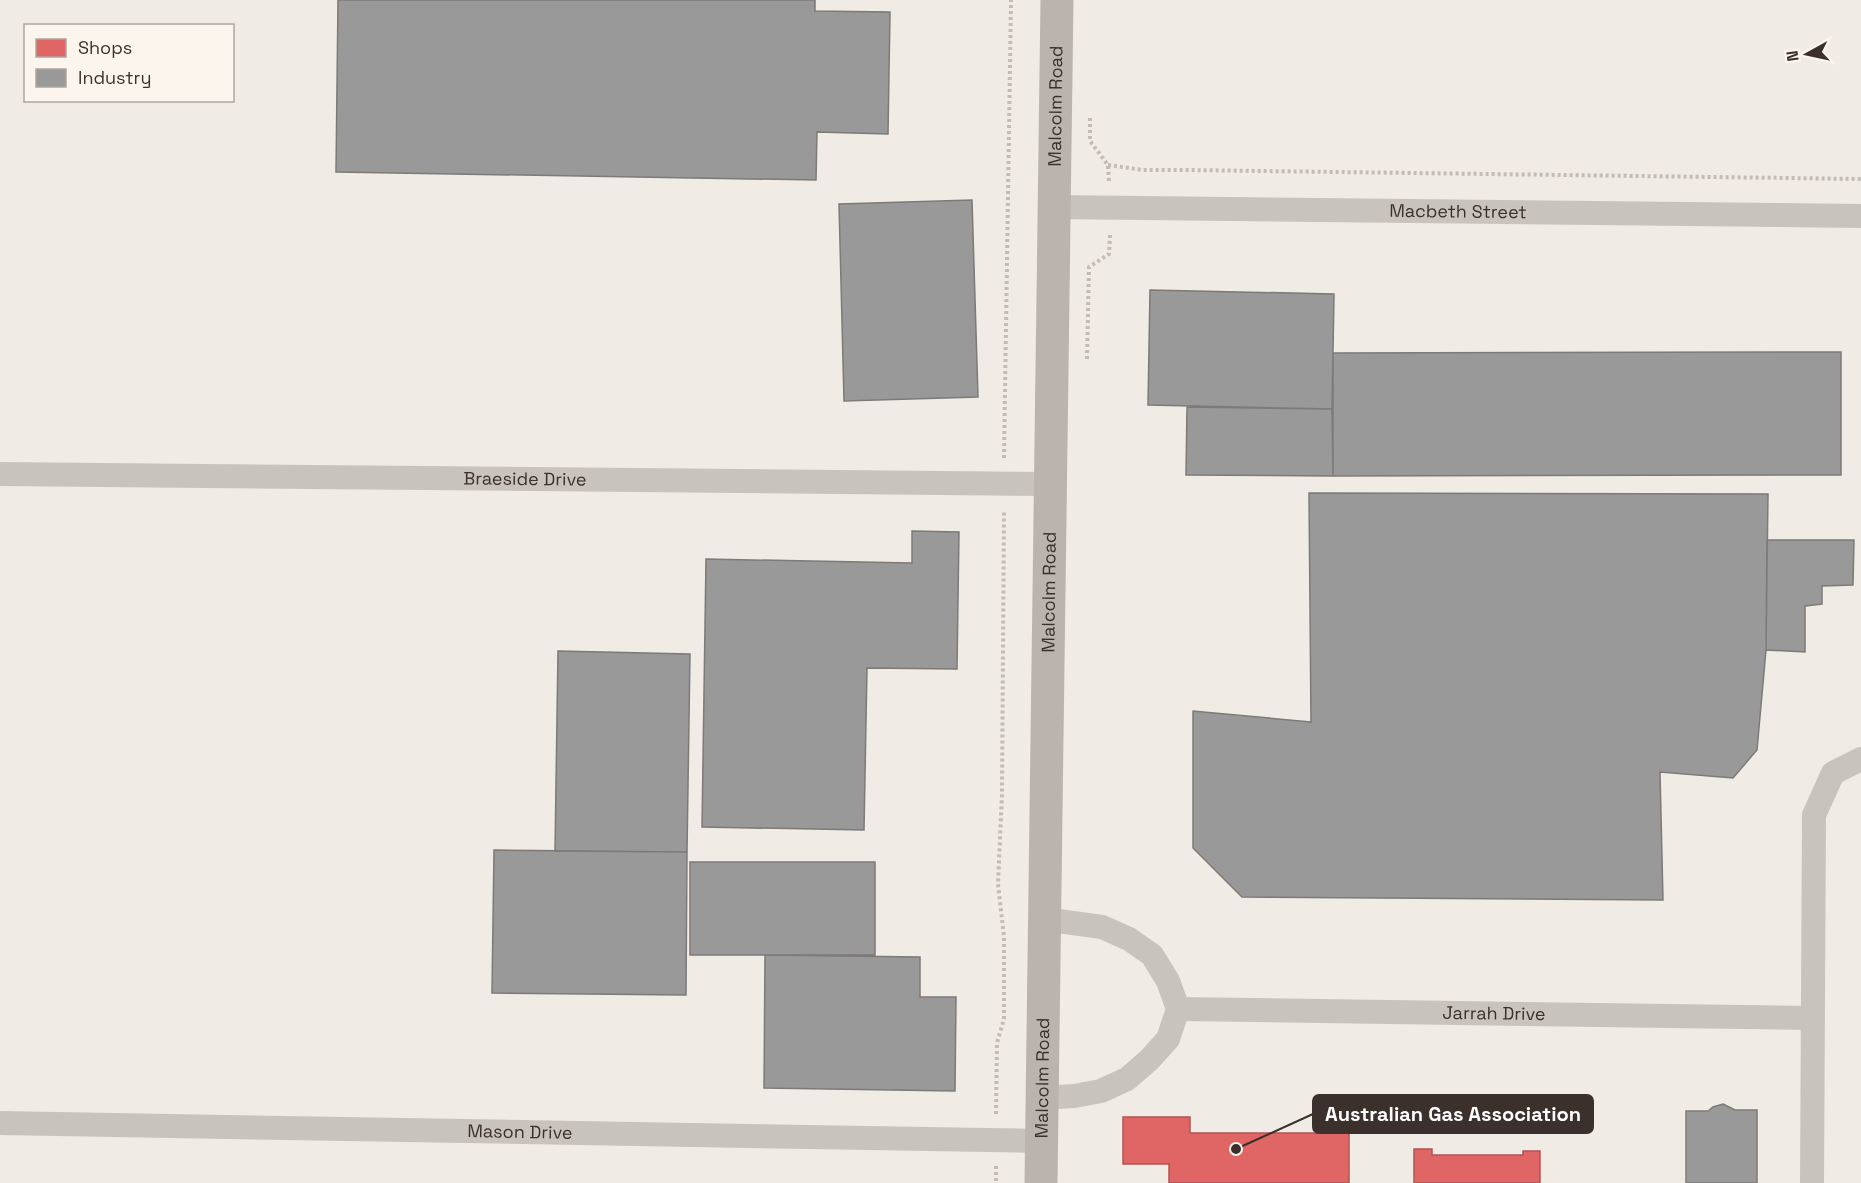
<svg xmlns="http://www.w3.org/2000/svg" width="1861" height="1183" font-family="'Space Grotesk',sans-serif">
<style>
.shops{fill:#e06666;stroke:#ae5654;stroke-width:1.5}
.industry{fill:#999;stroke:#7d7a78;stroke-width:1.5}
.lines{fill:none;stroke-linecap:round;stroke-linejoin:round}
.path{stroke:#c2bbb6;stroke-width:4;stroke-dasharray:3 3;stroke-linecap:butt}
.street{stroke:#c9c3be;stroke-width:24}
.secondary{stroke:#bab3ae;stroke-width:33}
.labels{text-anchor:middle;stroke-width:6;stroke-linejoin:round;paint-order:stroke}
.street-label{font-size:18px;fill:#3b302b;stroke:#fbf5ee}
.leader{fill:none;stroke:#3b302b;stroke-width:2}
.callout-dot{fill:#3b302b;stroke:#fbf5ee;stroke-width:2}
.callout{fill:#3b302b;stroke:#3b302b;stroke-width:2}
.callout-label{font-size:20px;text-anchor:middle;font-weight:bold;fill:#fff}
</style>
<rect width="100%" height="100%" fill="#f0ebe5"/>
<!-- shops -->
<path class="shops" d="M1123,1117H1190V1133H1349V1183H1169V1164H1123Z
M1414,1149H1432V1155H1523V1151H1540V1183H1414Z"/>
<!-- industry -->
<path class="industry" d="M338,0H815V11L890,12L888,134L817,132L816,180L336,172Z
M972,200L978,397L844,401L839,204Z
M1150,290L1334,294L1332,409L1148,405Z
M1841,352V475L1333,476V353Z
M1187,407L1332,409L1333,476L1186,475Z
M1309,493L1768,494L1766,650L1757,750L1733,778L1660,772L1663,900L1242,897L1193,848V711L1311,722Z
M912,531L959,532L957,669L867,668L864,830L702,827L706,559L912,563Z
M1767,540H1854L1853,585L1822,586V604L1805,606V652L1766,650Z
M558,651L690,654L687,852L555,851Z
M494,850L687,852L686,995L492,993Z
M690,862H875V955H690Z
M765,955L920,957V997H956L955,1091L764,1088Z
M1723,1104L1735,1110H1757V1183H1686V1111H1708L1713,1107Z"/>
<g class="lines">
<!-- path -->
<path class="path" d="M1090,118V141L1108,165L1109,182
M1108,165L1143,170H1188L1861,179
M1087,359L1089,267L1109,254L1110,235
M1004,458L1011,0
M996,1114L997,1043L1004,1019V937L998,884L1002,794L1004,511
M996,1166V1183"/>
<!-- street -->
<g class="street">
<path id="s1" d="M1054,207L1861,216"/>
<path id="s2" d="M0,474L1050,484"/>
<path id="s3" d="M1178,1009L1811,1018"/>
<path d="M1042,1098L1074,1096L1101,1091L1127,1079L1149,1060L1168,1039L1178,1009L1168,981L1152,955L1129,939L1102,927L1044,919"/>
<path id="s4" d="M0,1123L1042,1141"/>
<path d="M1812,1183L1814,815L1833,773L1861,759"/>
</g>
<!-- secondary -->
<path class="secondary" id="s5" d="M1041,1183L1057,0"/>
</g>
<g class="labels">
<!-- street labels -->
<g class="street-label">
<text dy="6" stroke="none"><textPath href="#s5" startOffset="1077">Malcolm Road</textPath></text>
<text dy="6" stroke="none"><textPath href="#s1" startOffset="404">Macbeth Street</textPath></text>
<text dy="6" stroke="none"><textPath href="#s2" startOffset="525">Braeside Drive</textPath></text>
<text dy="6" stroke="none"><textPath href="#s5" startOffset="591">Malcolm Road</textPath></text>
<text dy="6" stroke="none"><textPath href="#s3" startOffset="316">Jarrah Drive</textPath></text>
<text dy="6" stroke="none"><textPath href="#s5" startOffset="105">Malcolm Road</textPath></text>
<text dy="6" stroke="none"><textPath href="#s4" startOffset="520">Mason Drive</textPath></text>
</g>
</g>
<!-- callouts -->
<path class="leader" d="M1236 1149L1313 1114"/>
<circle class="callout-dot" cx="1236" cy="1149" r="6"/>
<rect class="callout" x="1313" y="1095" width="280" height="38" rx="6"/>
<g class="callout-label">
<text x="1453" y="1121">Australian Gas Association</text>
</g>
<!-- legend -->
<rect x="24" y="24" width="210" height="78" fill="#fbf5ee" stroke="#aea6a0" stroke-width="1.5"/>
<rect x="36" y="39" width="30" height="18" fill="#e06666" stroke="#aea6a0" stroke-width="1.5"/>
<text x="78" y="54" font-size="18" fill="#3b302b">Shops</text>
<rect x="36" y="69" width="30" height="18" fill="#999999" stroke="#aea6a0" stroke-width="1.5"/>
<text x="78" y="84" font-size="18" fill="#3b302b">Industry</text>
<!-- north arrow -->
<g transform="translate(1807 54) rotate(262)" stroke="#fbf5ee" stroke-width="4.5" paint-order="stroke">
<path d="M0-4.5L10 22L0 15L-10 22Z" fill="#3b302b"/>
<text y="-9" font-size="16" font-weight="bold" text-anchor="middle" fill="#3b302b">N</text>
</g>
</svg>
